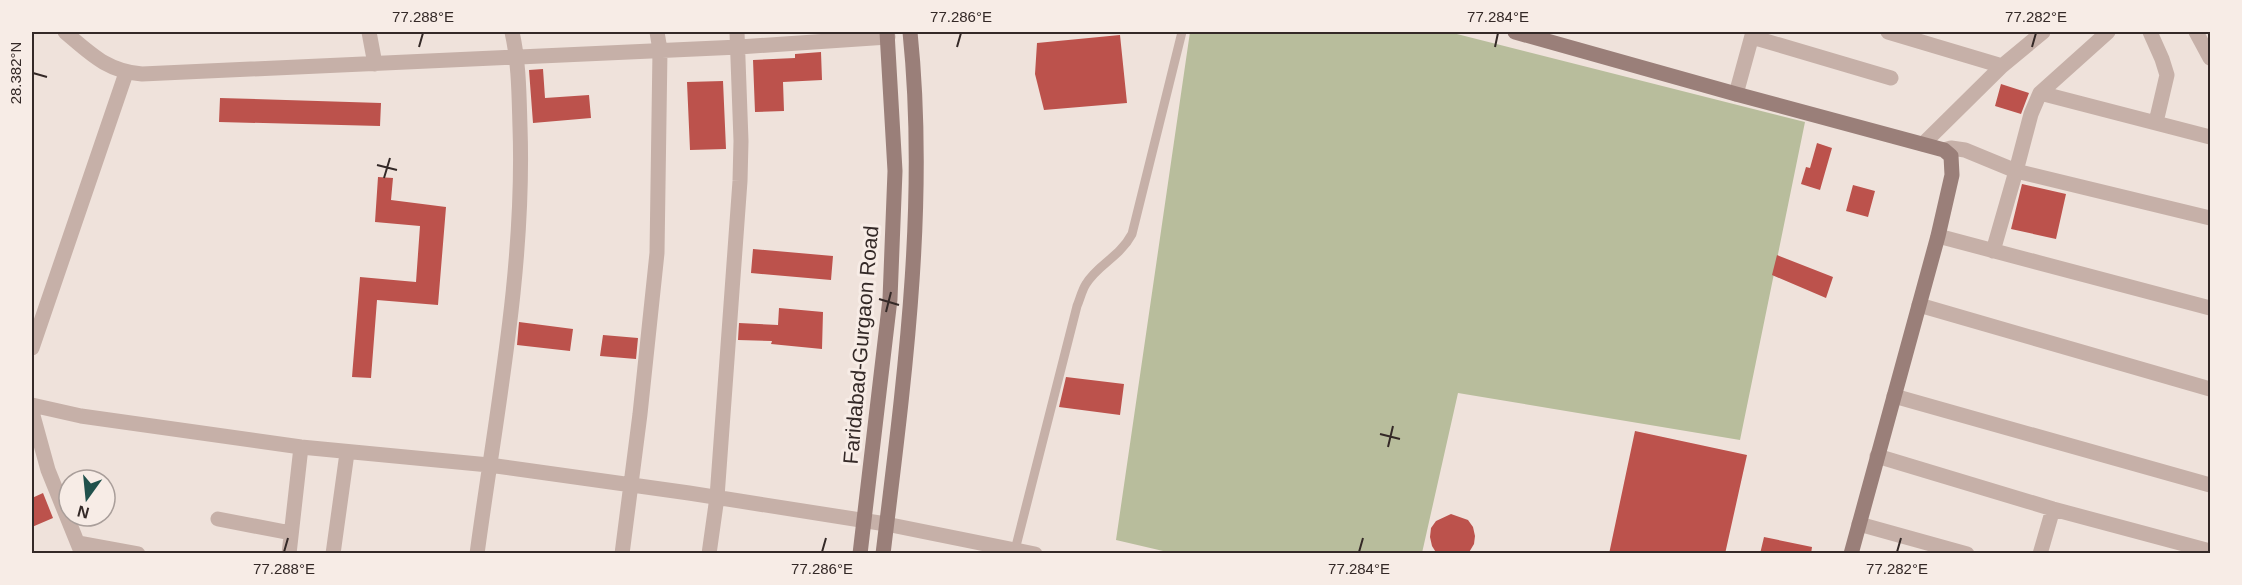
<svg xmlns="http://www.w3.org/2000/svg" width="2242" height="585" font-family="Arial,sans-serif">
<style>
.green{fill:#b8bd9c}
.building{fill:#bc524c}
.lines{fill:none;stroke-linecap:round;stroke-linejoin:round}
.lane{stroke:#c6b0a8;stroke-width:9}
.street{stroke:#c6b0a8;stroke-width:15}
.secondary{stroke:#9a7f79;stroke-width:15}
.ticks{fill:none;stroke:#342927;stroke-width:2}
.labels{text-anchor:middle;stroke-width:6;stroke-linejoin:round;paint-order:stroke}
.street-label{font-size:21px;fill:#342927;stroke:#f7ece6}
.neatline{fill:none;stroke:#342927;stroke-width:2}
.ticks-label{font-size:15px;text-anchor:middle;fill:#342927}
</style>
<rect width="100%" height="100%" fill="#efe2db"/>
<!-- green -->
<path class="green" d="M1190,32H1449L1805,122L1740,440L1458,393L1422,553L1176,554L1116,540Z"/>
<!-- building -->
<path class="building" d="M1120,35L1127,103L1044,110L1035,74L1037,43Z
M821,52L822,80L783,82L784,111L755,112L753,60L795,58V54Z
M543,69L545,98L589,95L591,118L533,123L529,70Z
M723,81L726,149L690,150L687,82Z
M2001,84L2029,93L2021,114L1995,106Z
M220,98L381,103L380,126L219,122Z
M1817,143L1832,148L1820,190L1801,184L1806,167L1810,168Z
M378,177L393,178L391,200L446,207L438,305L377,300L371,378L352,377L360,277L416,282L420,226L375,222Z
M2022,184L2066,194L2056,239L2011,229Z
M1853,185L1875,191L1868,217L1846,211Z
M753,249L833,256L831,280L751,273Z
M1777,255L1833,277L1826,298L1772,275Z
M779,308L823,312L822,349L771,344L772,341L738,340L739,323L778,325Z
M519,322L573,329L570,351L517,345Z
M603,335L638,338L636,359L600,356Z
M1066,377L1124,384L1120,415L1059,407Z
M1635,431L1747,455L1725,554H1609Z
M43,493L53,518L32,527V498Z
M1451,514L1468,520L1473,527L1475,536L1474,544L1468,554H1437L1432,546L1430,537L1431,528L1436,521Z
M1764,537L1812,547L1811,554H1760Z"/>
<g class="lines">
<!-- lane -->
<path class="lane" d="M1015,550L1077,306C1080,299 1082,290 1086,284C1098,264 1119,258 1132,234L1182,32"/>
<!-- street -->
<path class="street" d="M65,32C91,54 107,71 142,74L739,47L888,37
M369,32L375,64
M1888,32L2002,66
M2150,32L2162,59L2167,75L2156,122
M2196,32L2210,58
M1752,37L1891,78
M2040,93L2210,137
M1736,94L1753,32
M1923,144L2002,66L2043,32
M1944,150L1951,148L1965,150L2016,171L2210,218
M1938,236L2210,308
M1993,251L2016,171L2031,114L2040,93L2108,32
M1919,305L2210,389
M32,348L126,73
M1894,396L2210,485
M32,405L81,416L301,447L489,465L689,493L886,524L1035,554
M32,412L48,470L82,554
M1877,456L2053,509L2210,551
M218,519L291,533
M1859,524L1967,554
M78,543L138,554
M289,554L301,447
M333,554L347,453
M477,554C496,412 525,270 520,127C519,95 519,63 512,32
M622,554L640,414L657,253L660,50L657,32
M709,554L717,497L740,181L741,141L737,32
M2040,554L2053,509"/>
<!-- secondary -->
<path class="secondary" d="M1515,32L1736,94L1944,150L1951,156L1952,175L1938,236L1851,554
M860,554L890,299L895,171L887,32
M883,554C904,381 928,206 910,32"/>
</g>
<!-- ticks -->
<path class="ticks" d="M419,47L423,33M957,47L961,33M1495,47L1498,33M2032,47L2036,33M33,73L47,77M377,165L397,170M384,178L390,158M879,299L899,305M886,312L891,292M1380,434L1400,439M1388,447L1393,426M284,552L288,538M822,552L826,538M1359,552L1363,538M1897,552L1901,538"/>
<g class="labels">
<!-- street labels -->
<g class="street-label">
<text transform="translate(861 345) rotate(-85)" y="7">Faridabad-Gurgaon Road</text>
</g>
</g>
<!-- border -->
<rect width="2242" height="585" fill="none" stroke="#f7ece6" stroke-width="66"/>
<!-- north arrow -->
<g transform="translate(87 498) rotate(195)"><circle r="28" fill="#f7ece6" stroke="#a99e9a" stroke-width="1.5"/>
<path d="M0-4.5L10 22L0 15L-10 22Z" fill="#20514c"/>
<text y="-9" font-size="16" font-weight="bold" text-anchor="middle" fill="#342927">N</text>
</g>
<rect x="33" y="33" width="2176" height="519" class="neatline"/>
<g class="ticks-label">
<text x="423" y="22">77.288°E</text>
<text x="961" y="22">77.286°E</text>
<text x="1498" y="22">77.284°E</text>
<text x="2036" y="22">77.282°E</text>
<text transform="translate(16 73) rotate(-90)" y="5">28.382°N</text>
<text x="284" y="574">77.288°E</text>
<text x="822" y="574">77.286°E</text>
<text x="1359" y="574">77.284°E</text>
<text x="1897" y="574">77.282°E</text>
</g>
</svg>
